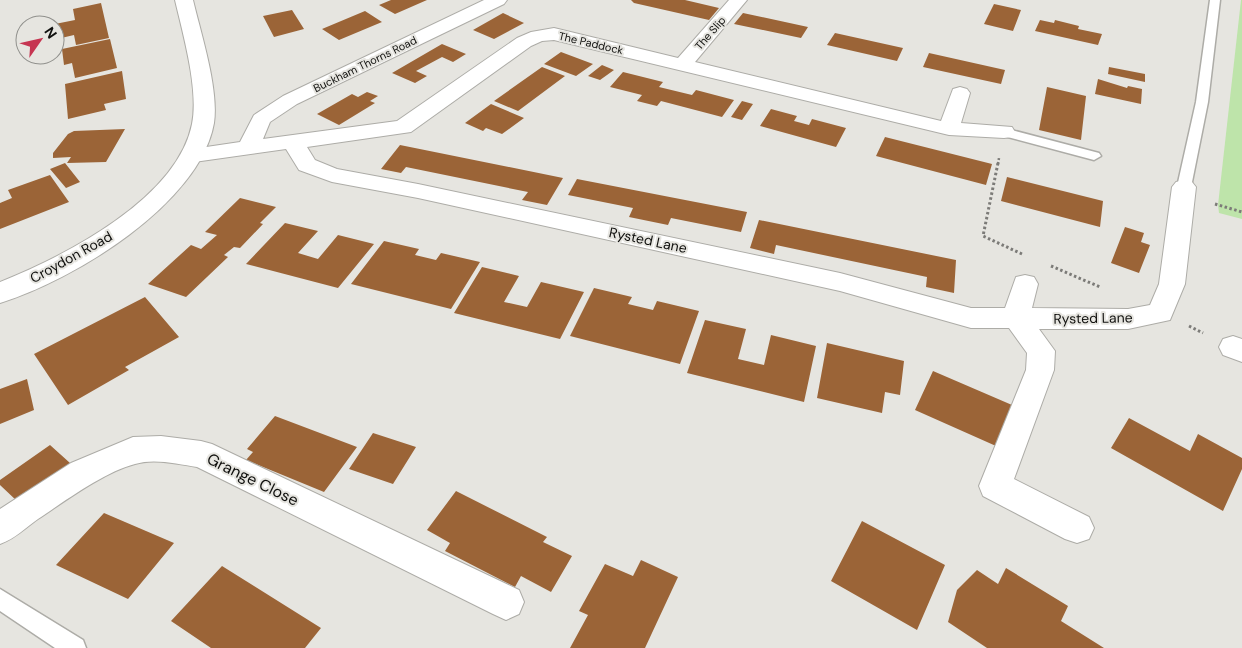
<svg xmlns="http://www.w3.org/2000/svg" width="1242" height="648" font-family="'DM Sans',sans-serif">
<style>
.green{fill:#bee4aa}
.building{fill:#9b6437}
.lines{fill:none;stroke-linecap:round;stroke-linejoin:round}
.lane-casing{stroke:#adaca7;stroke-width:3}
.street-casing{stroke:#adaca7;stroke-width:2}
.secondary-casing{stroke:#adaca7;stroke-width:2}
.path-far1{stroke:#7c7b78;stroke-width:2.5;stroke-dasharray:2 2;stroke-linecap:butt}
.path{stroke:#7c7b78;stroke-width:3;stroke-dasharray:2.5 2.5;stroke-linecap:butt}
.lane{fill:#fff;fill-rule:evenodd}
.street{fill:#fff;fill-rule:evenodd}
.secondary{fill:#fff;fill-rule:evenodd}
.labels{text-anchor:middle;stroke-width:4;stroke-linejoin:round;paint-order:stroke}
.far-street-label{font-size:11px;fill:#10100e;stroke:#e6e5e0}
.street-label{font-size:14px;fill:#10100e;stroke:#e6e5e0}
.near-street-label{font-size:16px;fill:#10100e;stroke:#e6e5e0}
</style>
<rect width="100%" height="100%" fill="#e6e5e0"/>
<!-- green -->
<path class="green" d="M1241,0H1242V219L1219,213L1218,205Z"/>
<!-- building -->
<path class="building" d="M391,0H427L395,14L379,5Z
M631,0H685L719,8L709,20L634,3Z
M101,3L109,38L76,45L74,35L57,39L55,24L75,20L73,9Z
M994,4L1021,10L1013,31L984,24Z
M292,10L304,29L274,37L263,16Z
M365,11L382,22L339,40L322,29Z
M503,13L524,23L494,39L473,30Z
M743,13L808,27L801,38L734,24Z
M1040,20L1054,23L1055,20L1079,26L1078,29L1102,34L1098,45L1035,31Z
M835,33L903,48L897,61L827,45Z
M110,39L117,68L75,78L72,63L64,65L62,49Z
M442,44L466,54L453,62L442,57L416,71L427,76L415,83L392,73Z
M561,52L593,64L576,76L544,64Z
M929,53L1005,70L1001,84L923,67Z
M602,65L614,70L600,80L588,76Z
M542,67L565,76L518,111L494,101Z
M1109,67L1145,74V82L1108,74Z
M122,71L126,99L104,104L106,110L68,119L65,84Z
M623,72L663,82L659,87L692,95L696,90L734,100L722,117L661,101L657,106L637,101L642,95L610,87Z
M1098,79L1127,88L1128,86L1142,89L1141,104L1095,94Z
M1047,87L1086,96L1081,140L1039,130Z
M367,92L378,96L370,101L375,103L339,125L317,114L352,94L358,97Z
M742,101L753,104L742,120L731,117Z
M491,104L524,118L502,134L486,128L483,131L465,123Z
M771,109L797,116L794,121L809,125L812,119L846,128L836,147L760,126Z
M125,129L106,162L67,163L71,157L53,158V153L68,134L74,131Z
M885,137L992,164L986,185L876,156Z
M400,145L563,178L547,205L522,200L528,192L406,167L401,173L381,169Z
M65,163L80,182L66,188L50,169Z
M50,175L69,202L0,229V203L12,198L8,190Z
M1007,177L1103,201L1100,227L1001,201Z
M577,179L747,212L741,232L671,218L668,225L629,217L633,208L568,195Z
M240,198L276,207L260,223L263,224L240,248L234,247L224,255L228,257L186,297L148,284L191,245L201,249L217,235L205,232Z
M759,220L956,260L954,293L926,287L927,277L776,245L774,254L750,248Z
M285,223L318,231L298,253L318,259L338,235L374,244L338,288L246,264Z
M1125,227L1144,233L1141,242L1150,245L1139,273L1111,263Z
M384,241L419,249L415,255L436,260L441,253L480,262L451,309L351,284Z
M482,267L519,276L504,302L527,307L541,282L584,292L560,339L454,313Z
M594,288L632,297L628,304L653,310L657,301L699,311L680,364L570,336Z
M145,297L179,337L125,367L129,370L68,405L34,354Z
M705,320L746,329L738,359L764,365L771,335L816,346L804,402L687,373Z
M827,343L904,361L900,395L885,392L882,413L817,398Z
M933,371L1012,405L996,446L915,410Z
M27,379L34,410L0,424V389Z
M275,416L357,447L324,492L246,460L253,452L247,449Z
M1129,418L1190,451L1198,434L1242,458V469L1223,511L1111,448Z
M373,433L416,447L393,484L349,469Z
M50,445L70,463L18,502L0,485V480Z
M456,491L547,537L543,542L572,556L551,592L521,576L515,587L445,551L450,543L427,530Z
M104,513L174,543L128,599L56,565Z
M862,521L945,565L917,630L831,581Z
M641,560L678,577L645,648H570L588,615L579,611L605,564L633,576Z
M222,566L321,628L305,648H211L171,621Z
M1006,568L1068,606L1061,621L1104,648H987L948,622L957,590L977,570L998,584Z"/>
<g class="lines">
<!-- lane casing -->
<g class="lane-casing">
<path id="lane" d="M1210,0H1220L1208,102L1191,187L1189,190H1179L1177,187L1196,102Z
M1004,128L1099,153L1101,156L1094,160L1000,135L998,132Z
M0,589L83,640L86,648H55L0,611Z"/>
</g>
<!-- street casing -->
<g class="street-casing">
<path id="street" d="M484,0H507L504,4L297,104L270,122L263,139L397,121L517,38L531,32L554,28L678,58L729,0H747L695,62L941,121L953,89L960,87L967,89L970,93L961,123L1012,127L1015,132L1012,137L1004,138L949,135L554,40L542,41L531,46L411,132L307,147L315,160L337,169L418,184L840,273L971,308H1005L1016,277L1025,275L1034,277L1038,284L1032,308L1128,309L1150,305L1159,284L1172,187L1176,182L1184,180L1192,182L1196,187L1185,284L1170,320L1128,329H1039L1055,351L1054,370L1014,479L1089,517L1094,528L1089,539L1077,543L1065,539L983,496L979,486L1026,370L1027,353L1009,328H971L840,291L418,198L332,182L299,170L286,149L194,162L186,160L183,155L186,150L240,142L254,115L283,96Z
M1233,336L1242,339V362L1223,355L1219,347L1223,339Z
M161,436L201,441L212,444L519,590L524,602L519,614L506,620L493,614L197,467C178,464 154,458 135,464C104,472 65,501 38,519C25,528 15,539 0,544V509L71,463L133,437Z"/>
</g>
<!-- secondary casing -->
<g class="secondary-casing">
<path id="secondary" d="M175,0H193C201,34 219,89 214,123C200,204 72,281 0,303V282C65,256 177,199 192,124C199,90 183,34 175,0Z"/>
</g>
<!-- path-far1 -->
<path class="path-far1" d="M998,164L999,158"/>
<!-- path -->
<path class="path" d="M998,163L983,236L1022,254
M1215,204L1242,212
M1051,266L1100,287
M1189,326L1203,333"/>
<!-- lane -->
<use href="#lane" class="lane"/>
<!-- street -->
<use href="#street" class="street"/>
<!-- secondary -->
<use href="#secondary" class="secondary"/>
</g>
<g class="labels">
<!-- far-street labels -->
<g class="far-street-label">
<text transform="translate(710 33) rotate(-49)" y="4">The Slip</text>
<text transform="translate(591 43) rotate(13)" y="4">The Paddock</text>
<text transform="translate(365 64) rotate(-26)" y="4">Buckham Thorns Road</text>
</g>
<!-- street labels -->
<g class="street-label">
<text transform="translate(648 240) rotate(12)" y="5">Rysted Lane</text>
<text transform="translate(71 257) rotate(-29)" y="5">Croydon Road</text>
<text transform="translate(1093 318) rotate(-1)" y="5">Rysted Lane</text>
</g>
<!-- near-street labels -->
<g class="near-street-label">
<text transform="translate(253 479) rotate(26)" y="6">Grange Close</text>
</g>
</g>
<!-- north arrow -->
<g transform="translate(40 40) rotate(56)"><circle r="24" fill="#e6e5e0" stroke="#90908c"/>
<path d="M0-4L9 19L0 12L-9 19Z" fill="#c63551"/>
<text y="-8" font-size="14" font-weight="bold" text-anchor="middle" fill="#10100e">N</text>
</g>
</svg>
